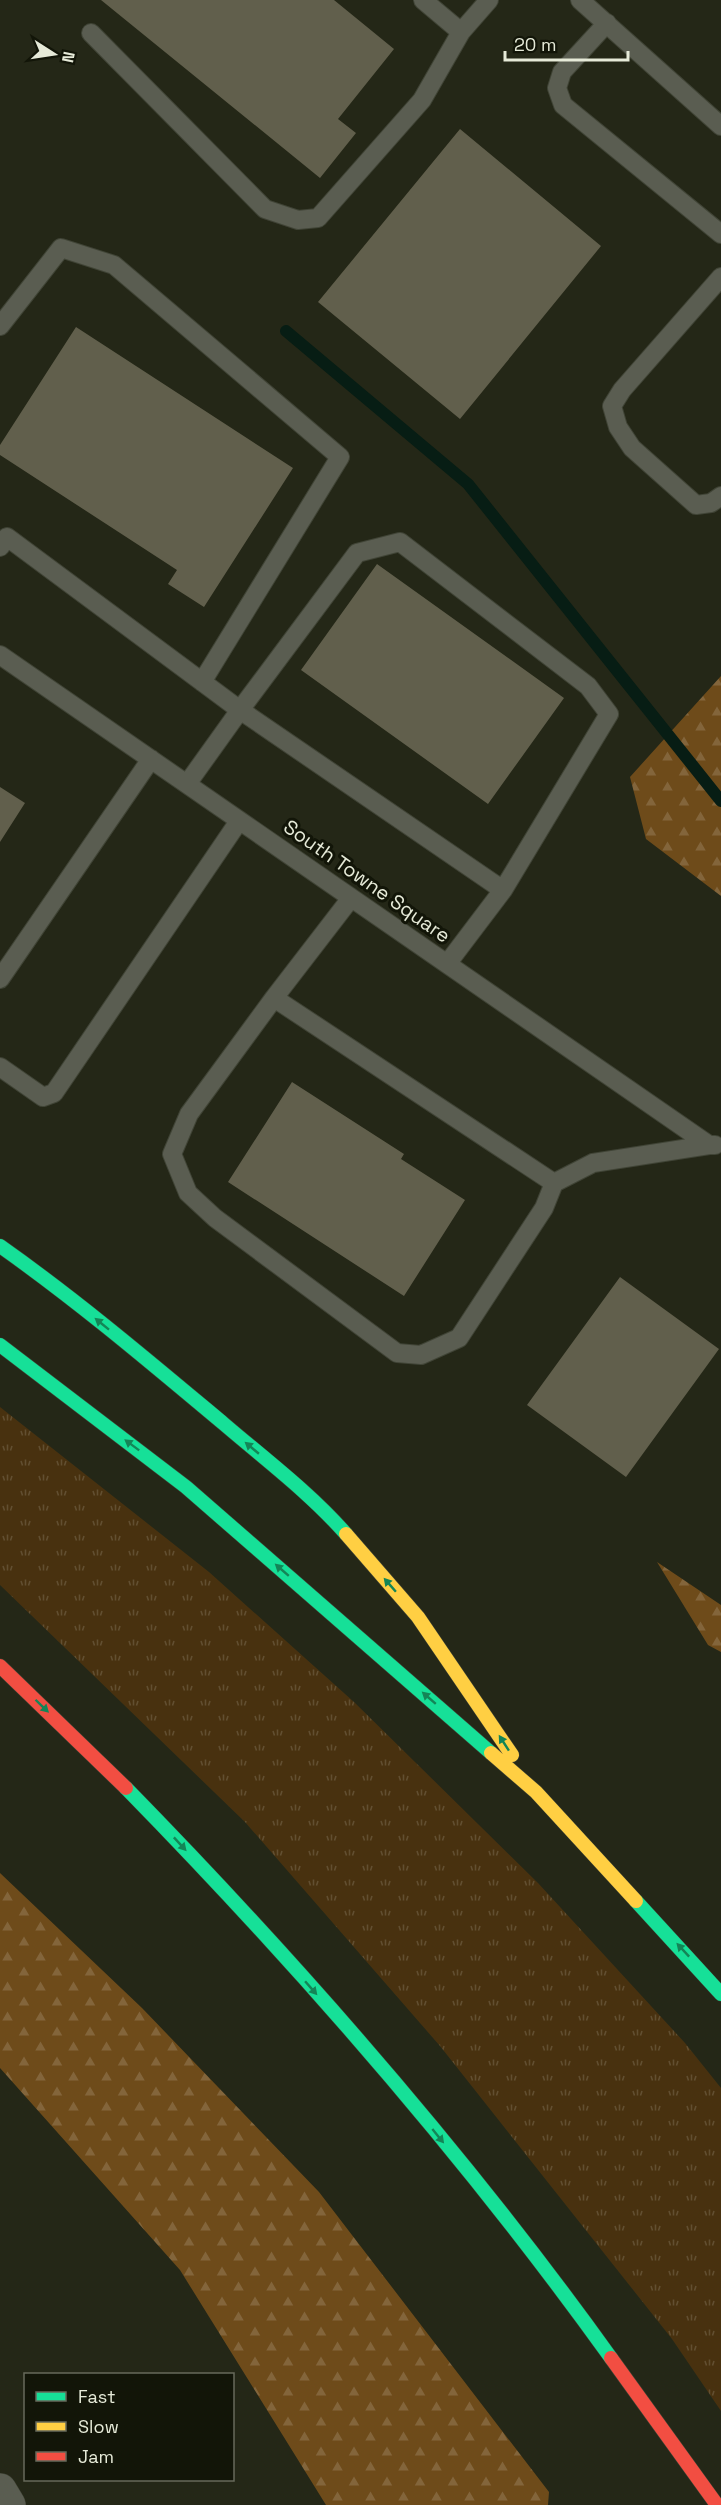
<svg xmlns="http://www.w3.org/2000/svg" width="721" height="2505" font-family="'Space Grotesk',sans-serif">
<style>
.grass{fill:url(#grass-tufts)}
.forest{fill:url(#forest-firs)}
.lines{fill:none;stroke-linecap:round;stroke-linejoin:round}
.stream{stroke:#071d14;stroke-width:12}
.building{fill:#615f4c}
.lane-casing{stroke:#404436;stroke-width:20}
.street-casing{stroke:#404436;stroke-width:34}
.fast-casing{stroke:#404436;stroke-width:15}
.slow-casing{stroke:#404436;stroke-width:15}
.jam-casing{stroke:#404436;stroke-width:15}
.lane{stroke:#5a5d51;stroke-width:18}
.street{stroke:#5a5d51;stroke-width:33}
.fast{stroke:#16e098;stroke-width:14}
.slow{stroke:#ffcf43;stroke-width:14}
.jam{stroke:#f24e42;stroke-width:14}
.oneway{fill:#148557}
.labels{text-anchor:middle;stroke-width:6;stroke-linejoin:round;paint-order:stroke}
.street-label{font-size:20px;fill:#e6ead8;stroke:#121508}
</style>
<defs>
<pattern id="grass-tufts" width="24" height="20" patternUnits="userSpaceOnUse" patternTransform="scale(1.5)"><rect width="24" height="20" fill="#48310f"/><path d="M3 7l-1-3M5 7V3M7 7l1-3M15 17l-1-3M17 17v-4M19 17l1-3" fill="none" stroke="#624f31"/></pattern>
<pattern id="forest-firs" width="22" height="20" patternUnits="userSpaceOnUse" patternTransform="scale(1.5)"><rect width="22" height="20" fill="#6e4b1a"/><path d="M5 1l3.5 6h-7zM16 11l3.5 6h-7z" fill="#83653b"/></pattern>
</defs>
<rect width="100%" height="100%" fill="#242717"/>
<!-- grass -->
<path class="grass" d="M0,1407L209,1572L354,1702L538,1883L685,2043L721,2088V2411L672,2339L440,2046L245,1822L0,1585Z"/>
<!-- forest -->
<path class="forest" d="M721,676V896L646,839L630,777Z
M657,1562L721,1605V1652L708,1645Z
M0,1873L142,2008L319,2192L549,2492L548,2505H326L180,2270L0,2068Z"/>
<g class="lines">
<!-- stream -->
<path class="stream" d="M286,331L468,484L721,801"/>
</g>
<!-- building -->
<path class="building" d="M101,0H334L394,49L338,119L356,133L320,178Z
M460,129L601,246L460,419L318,302Z
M76,327L293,468L204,607L168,584L177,570L0,455V445Z
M377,564L564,698L488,804L301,670Z
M0,787L25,803L0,842Z
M292,1082L404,1154L401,1159L465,1200L404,1296L228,1182Z
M620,1277L719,1349L626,1477L527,1405Z"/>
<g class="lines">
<!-- lane casing -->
<g class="lane-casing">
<path id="lane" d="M423,0L461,32L489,0
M580,0L721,126
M607,23L562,72L557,88L563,105L721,234
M91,33L265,209L298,220L318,218L422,100L461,32
M721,277L622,390L612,406L618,427L632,448L696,505L711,503L721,496
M0,326L61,248L114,265L340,457L202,682
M0,547L7,537L240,710L357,553L400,542L588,686L609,714L503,890
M0,655L709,1145
M187,784L240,710L503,890L447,964
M351,898L274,998L554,1183L593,1163L709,1145H715
M0,979L151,759
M274,998L189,1114L172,1154L188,1193L215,1218L397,1353L421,1355L459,1338L544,1208L554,1183
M0,1067L43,1097L54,1093L239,821"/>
</g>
<!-- street casing -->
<g class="street-casing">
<path id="street" d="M0,2490L9,2505"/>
</g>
<!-- fast casing -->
<g class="fast-casing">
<path id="fast" d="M0,1246C78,1301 151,1363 224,1424C266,1460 310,1493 346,1534
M0,1345L186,1487L491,1753
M126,1788C300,1966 466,2156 611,2358
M636,1901L721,1994"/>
</g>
<!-- slow casing -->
<g class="slow-casing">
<path id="slow" d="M346,1534L418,1617L512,1755
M491,1753L536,1792L636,1901"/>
</g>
<!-- jam casing -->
<g class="jam-casing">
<path id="jam" d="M0,1666L126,1788
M611,2358L717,2505"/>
</g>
<!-- lane -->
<use href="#lane" class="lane"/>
<!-- street -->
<use href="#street" class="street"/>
<!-- fast -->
<use href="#fast" class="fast"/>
<!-- slow -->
<use href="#slow" class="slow"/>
<!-- jam -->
<use href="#jam" class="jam"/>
</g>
<!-- one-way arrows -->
<defs><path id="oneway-solid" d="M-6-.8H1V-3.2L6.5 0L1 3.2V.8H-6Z" transform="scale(1.5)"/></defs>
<g class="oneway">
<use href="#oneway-solid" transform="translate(102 1324) rotate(-141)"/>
<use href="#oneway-solid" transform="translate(132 1445) rotate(-143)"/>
<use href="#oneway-solid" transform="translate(252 1448) rotate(-140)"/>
<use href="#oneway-solid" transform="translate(282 1570) rotate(-139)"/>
<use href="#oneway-solid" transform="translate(390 1585) rotate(-131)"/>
<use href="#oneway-solid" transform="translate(429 1698) rotate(-139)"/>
<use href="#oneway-solid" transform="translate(42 1706) rotate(44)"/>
<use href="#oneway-solid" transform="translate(504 1743) rotate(-123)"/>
<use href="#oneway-solid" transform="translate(180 1844) rotate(47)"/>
<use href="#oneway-solid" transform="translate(683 1950) rotate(-133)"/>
<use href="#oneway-solid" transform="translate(311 1988) rotate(49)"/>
<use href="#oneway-solid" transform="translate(438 2136) rotate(51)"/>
</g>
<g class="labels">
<!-- street labels -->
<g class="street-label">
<text transform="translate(367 881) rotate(35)" y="7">South Towne Square</text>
</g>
</g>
<!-- legend -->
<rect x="24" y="2373" width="210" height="108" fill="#121508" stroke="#676a5b" stroke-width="1.5"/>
<rect x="36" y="2392" width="30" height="9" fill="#16e098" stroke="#676a5b" stroke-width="1.5"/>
<text x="78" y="2403" font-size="18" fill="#e6ead8">Fast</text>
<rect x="36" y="2422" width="30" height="9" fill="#ffcf43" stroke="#676a5b" stroke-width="1.5"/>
<text x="78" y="2433" font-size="18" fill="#e6ead8">Slow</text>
<rect x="36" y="2452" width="30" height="9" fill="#f24e42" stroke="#676a5b" stroke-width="1.5"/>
<text x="78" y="2463" font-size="18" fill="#e6ead8">Jam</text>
<!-- north arrow -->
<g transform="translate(54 54) rotate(102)" stroke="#121508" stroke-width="4.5" paint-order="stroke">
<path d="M0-4.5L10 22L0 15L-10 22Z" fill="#e6ead8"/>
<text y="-9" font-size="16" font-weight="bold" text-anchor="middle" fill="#e6ead8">N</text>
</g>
<!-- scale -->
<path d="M505 51v9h123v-9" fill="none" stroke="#e6ead8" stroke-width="3"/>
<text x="514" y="51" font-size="18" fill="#e6ead8" stroke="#121508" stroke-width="4.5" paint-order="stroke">20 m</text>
</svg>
